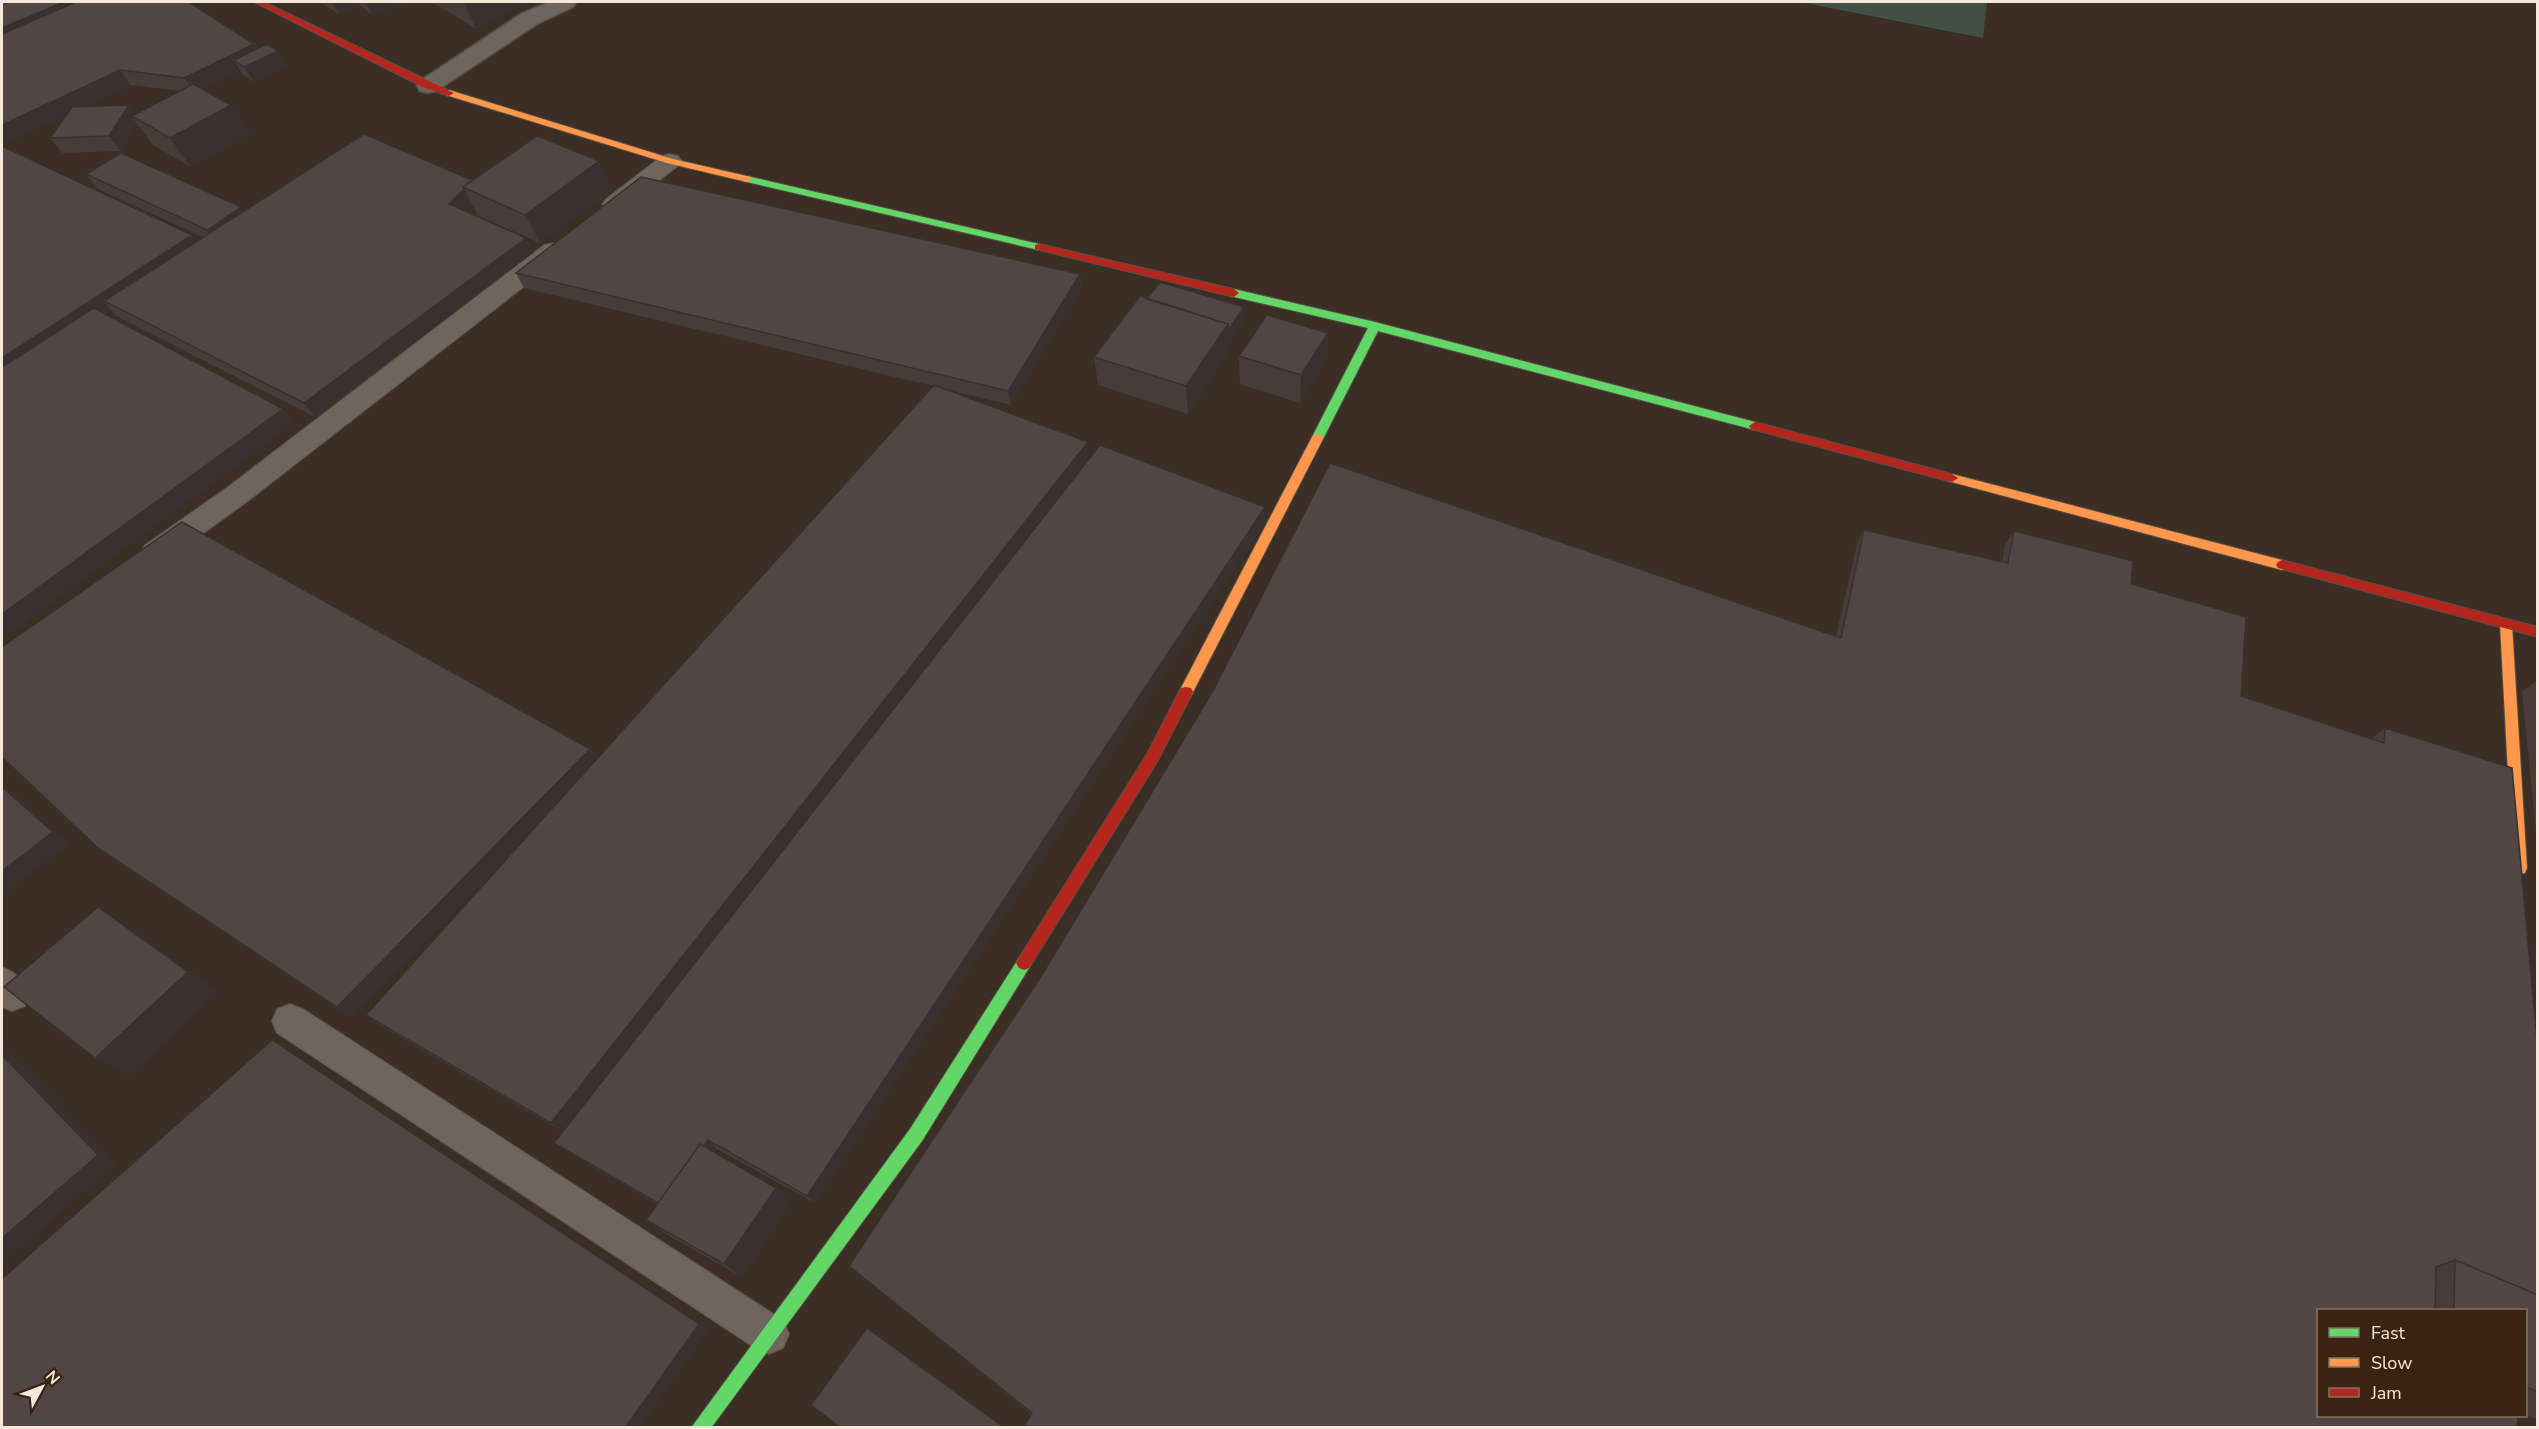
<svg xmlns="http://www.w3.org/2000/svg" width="2539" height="1429" font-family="'Nunito Sans',sans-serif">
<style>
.green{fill:#414f44}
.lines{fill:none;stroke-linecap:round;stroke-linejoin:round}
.lane-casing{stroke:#584d44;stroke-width:2}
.street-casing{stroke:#584d44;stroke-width:3}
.fast-casing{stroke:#584d44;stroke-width:2}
.slow-casing{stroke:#584d44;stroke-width:2}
.jam-casing{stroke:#584d44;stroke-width:2}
.lane{fill:#6f655d;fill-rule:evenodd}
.street{fill:#6f655d;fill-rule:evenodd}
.fast{fill:#63d668;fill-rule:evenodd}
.slow{fill:#ff974d;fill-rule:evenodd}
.jam{fill:#b3261e;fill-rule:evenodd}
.wall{fill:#473c3a;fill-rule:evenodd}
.shaded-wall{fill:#393130}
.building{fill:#524644;stroke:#393130;stroke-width:1.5}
</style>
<rect width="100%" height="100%" fill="#3b2f25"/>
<!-- green -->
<path class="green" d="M1800,2H1987L1983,38Z"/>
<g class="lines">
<!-- lane casing -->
<g class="lane-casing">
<path id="lane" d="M670,154L678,156L682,161L678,166L622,209L614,211L606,209L602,204L606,199L662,156Z
M553,243L562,245L565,251L562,257L248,501L165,561L155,564L145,561L140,553L145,545L228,487L544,245Z
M2,967C17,973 24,980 30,994L25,1006L12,1011L2,1007Z
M290,1004L303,1009L783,1320L789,1334L783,1348L769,1354L755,1348L277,1033L272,1021L277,1009Z"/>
</g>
<!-- street casing -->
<g class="street-casing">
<path id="street" d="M549,2H576L573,7L537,24L436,91L428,93L420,91L417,86L420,81L521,14Z"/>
</g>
<!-- fast casing -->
<g class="fast-casing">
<path id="fast" d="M747,176L1039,244L1044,247L1039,250L743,181V177Z
M1234,289L1375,322L1755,422L1761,426L1755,430L1378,331L1324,437L1318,441L1312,437L1368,328L1230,296L1229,293Z
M1024,956L1029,958L1032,963L1029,968L922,1141L711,1428H691L910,1129L1019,958Z"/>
</g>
<!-- slow casing -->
<g class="slow-casing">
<path id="slow" d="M449,90L673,159L751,177L752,179L747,182L667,163L446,95V91Z
M1318,433L1324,437L1191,696H1181L1179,692L1181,688L1312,437Z
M1952,474L2282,560L2288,565L2282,570L1948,481L1946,478L1948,475Z
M2506,619L2512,624L2527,868L2525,873L2520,874L2515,873L2513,868L2500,624Z"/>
</g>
<!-- jam casing -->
<g class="jam-casing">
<path id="jam" d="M254,2H264L454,93L449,96L425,88Z
M1039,244L1234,289L1239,293L1234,297L1035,249V245Z
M1755,422L1952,474L1958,478L1952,482L1751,429L1749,426Z
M2282,560L2538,627V637L2278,568L2276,565L2278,562Z
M1186,687L1191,688L1193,692L1157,762L1029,968L1024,970L1019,968L1016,963L1019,958L1147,754L1181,688Z"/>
</g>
<!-- lane -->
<use href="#lane" class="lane"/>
<!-- street -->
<use href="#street" class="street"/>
<!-- fast -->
<use href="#fast" class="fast"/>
<!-- slow -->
<use href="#slow" class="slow"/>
<!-- jam -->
<use href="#jam" class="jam"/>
</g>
<!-- wall -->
<path class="wall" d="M2,2L254,44L257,49L278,51L287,66L254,82L243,75L240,70L202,89L231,105L251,133L191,167L153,145L137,124L120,151L62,153L50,138L66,115L2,145ZM131,85L181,91L136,114L129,105L84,107Z
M320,2H405L372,15L361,6L339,14Z
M432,2H531L476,29Z
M2,146L197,241L203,237L98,189L86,174L241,207L244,211L473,180L612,190L540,243L478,216L472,204L465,211L534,252L315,417L116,316L111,310L105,314L283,409L294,423L2,639Z
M516,273L1080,274L1082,288L1011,405L944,389L1090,457L562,1131L380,1025L366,1015L540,822L351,1017L97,847L590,749L597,759L933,386L524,288Z
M1244,322L1229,344V352L1188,414L1098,385L1094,357Z
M1328,333L1326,361L1300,403L1240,384L1239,356Z
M1266,521L815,1203L717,1149L714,1152L776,1188L791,1203L742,1277L666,1234L646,1220L657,1204L566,1151L554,1143Z
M1864,530L2002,562L2005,544L2014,531L2131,584L2241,696L2371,739L2385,728L2538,1051V1420L2526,1415V1311H2319L1031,1414L849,1266L1836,636L1857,544Z
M2538,680V851L2522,692Z"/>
<!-- shaded-wall -->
<path class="shaded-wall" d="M64,2H108L2,48V28Z
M332,2H358L361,6L339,14Z
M365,2H405L372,15Z
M463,2H531L476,29Z
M254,44L263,58L278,51L287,66L254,82L244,67L234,60L240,70L195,92L184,78Z
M120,70L131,85L2,145V125Z
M129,105L140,120L132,116L137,124L120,151L109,136Z
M231,105L251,133L191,167L170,138Z
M599,161L612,190L540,243L525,215Z
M464,189L472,204L458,219L449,204Z
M241,207L252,222L218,244L207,230Z
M192,235L203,249L104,301L111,310L2,382V358Z
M526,238L534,252L315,417L304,403Z
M1080,274L1082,288L1011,405L1008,391Z
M1244,307V322L1229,344V352L1188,414L1186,386L1228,324Z
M1328,333L1326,361L1300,403L1301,375Z
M283,409L294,423L2,639V614Z
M1088,442L1090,457L562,1131L551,1123Z
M1265,507L1266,521L815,1203L807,1196Z
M590,749L599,761L351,1017L337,1007Z
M2,784L70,843L2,897Z
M98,907L131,928L219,992L130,1076L95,1058Z
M272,1040L709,1330L640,1428H625Z
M2,1044L117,1163L2,1264Z
M708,1140L717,1149L672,1212L662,1205Z
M776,1188L791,1203L742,1277L724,1264Z"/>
<!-- building -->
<path class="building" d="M2,2H64L2,28Z
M76,2H189L254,44L184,78L120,70L2,125V34Z
M267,44L278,51L244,67L234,60Z
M193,84L231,105L170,138L132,116Z
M129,105L109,136L50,138L72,107Z
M364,134L472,180L463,187L464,189L449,204L526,238L304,403L104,301Z
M537,136L599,161L525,215L463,187Z
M2,146L192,235L2,358Z
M121,153L241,207L207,230L86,174Z
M641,177L1080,274L1008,391L516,273Z
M1160,282L1244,307L1229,329L1228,324L1147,299Z
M1140,296L1228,324L1186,386L1094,357Z
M94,308L283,409L2,614V367Z
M1267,315L1328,333L1301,375L1239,356Z
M934,385L1088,442L551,1123L366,1015Z
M1100,445L1265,507L807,1196L708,1140L704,1146L700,1144L658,1203L554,1143Z
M1330,463L1841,638L1864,530L2008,563L2014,531L2133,561L2131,584L2246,617L2241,696L2384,743L2385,728L2512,768L2538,1051V1295L2455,1260L2436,1267L2435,1311H2319V1416H2518L2517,1428H1023L1032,1413L849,1266L1042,975L1213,691Z
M182,522L590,749L337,1007L97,847L2,757V647Z
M2,787L53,832L2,871Z
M98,907L188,972L95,1058L4,987Z
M272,1040L699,1324L625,1428H2V1279Z
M2,1055L98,1155L2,1238Z
M700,1144L776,1188L724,1264L646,1220Z
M2455,1260L2538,1295V1392L2526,1387V1311H2454Z
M867,1328L1002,1426L1001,1428H841L811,1405Z"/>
<!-- border -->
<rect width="2539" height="1429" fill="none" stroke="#f6e7db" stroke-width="6"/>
<!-- legend -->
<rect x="2317" y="1309" width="210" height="108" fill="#3a2411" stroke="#857262" stroke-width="1.5"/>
<rect x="2329" y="1328" width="30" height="9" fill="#63d668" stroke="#857262" stroke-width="1.5"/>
<text x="2371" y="1339" font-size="18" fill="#f6e7db">Fast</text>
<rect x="2329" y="1358" width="30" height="9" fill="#ff974d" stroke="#857262" stroke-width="1.5"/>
<text x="2371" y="1369" font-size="18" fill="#f6e7db">Slow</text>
<rect x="2329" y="1388" width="30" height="9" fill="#b3261e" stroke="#857262" stroke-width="1.5"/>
<text x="2371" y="1399" font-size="18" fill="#f6e7db">Jam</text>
<!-- north arrow -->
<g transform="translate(42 1387) rotate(49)" stroke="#3a2411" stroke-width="4.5" paint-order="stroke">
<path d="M0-4.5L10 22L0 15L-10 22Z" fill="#f6e7db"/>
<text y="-9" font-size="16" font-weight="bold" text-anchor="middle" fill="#f6e7db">N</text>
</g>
</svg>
